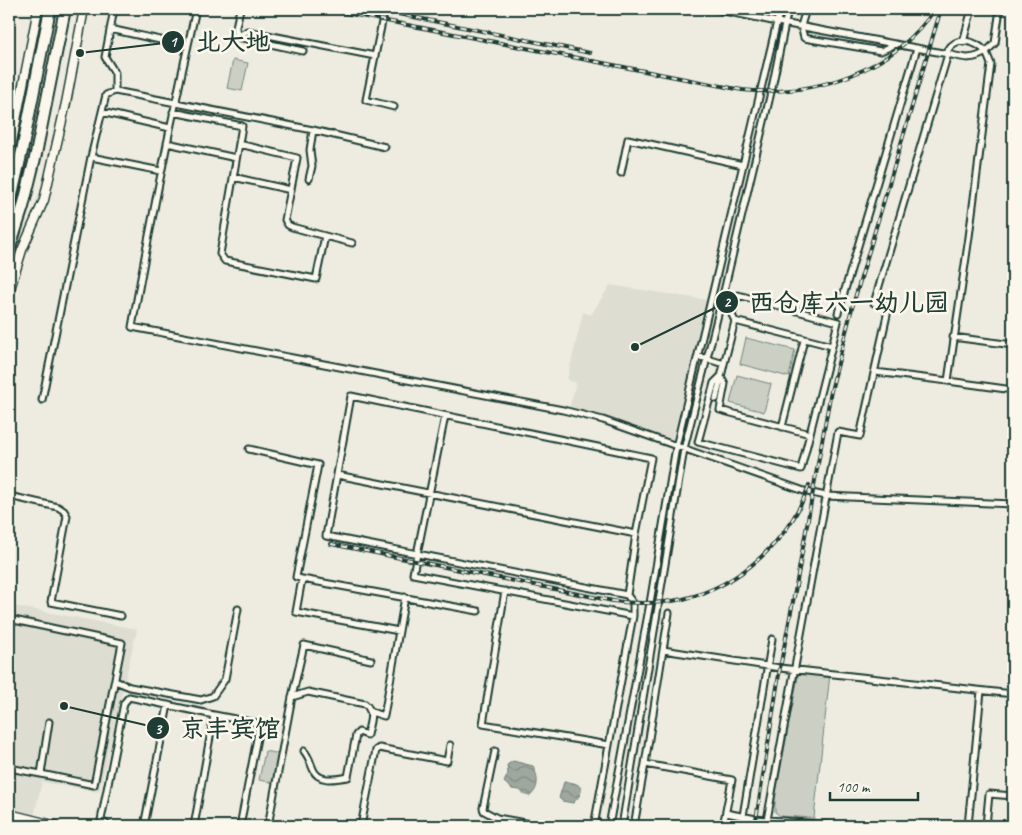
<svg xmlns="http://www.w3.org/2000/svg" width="1022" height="835" font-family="Caveat,'LXGW WenKai TC',sans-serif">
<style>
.built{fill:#ddddd2}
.pitch{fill:#cbcfc4;stroke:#75867c}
.water{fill:url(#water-waves);stroke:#6c7d74}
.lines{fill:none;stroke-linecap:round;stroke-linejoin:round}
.street-casing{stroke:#1f3d34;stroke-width:9}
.secondary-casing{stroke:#1f3d34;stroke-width:11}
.street{stroke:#fbf7ec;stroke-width:5}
.secondary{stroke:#fbf7ec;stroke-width:8}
.rail-casing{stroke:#1f3d34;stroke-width:4}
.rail{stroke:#fbf7ec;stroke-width:2;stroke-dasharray:5.5;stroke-linecap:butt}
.highway-bridge-casing{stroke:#1f3d34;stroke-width:14;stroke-linecap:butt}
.highway-bridge{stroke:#fbf7ec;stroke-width:10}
.leader{fill:none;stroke:#1f3d34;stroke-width:2}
.callout-dot{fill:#1f3d34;stroke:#fbf7ec;stroke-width:2}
.mark-label{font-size:15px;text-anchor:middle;font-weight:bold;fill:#fff}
.callout-label{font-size:25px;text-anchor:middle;font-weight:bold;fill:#1f3d34;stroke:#fbf7ec;stroke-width:5;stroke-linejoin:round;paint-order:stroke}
</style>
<defs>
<pattern id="water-waves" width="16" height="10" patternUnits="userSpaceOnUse" patternTransform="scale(1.25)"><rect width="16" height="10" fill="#9fa89f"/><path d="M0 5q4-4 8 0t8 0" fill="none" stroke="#818a82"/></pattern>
</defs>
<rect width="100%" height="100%" fill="#eeece1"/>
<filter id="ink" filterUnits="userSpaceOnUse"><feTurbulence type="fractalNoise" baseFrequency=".02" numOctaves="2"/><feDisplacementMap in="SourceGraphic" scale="10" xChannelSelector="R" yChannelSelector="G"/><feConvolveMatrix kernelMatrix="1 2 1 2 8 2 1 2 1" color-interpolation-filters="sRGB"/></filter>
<g filter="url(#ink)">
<!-- built -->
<path class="built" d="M610,285L707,300L672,441L569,409L576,383L567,380L583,312L591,315Z
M9,605L137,629L99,792L42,782L34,816L9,809Z"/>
<!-- pitch -->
<path class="pitch" d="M233,60L248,63L242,91L227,88Z
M746,338L795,350L789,377L740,364Z
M737,375L771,384L764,412L730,403Z
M799,671L830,674L814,818L780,816L775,812V798Z
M265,751L280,754L275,783L259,780Z"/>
<!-- water -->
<path class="water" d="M513,761L533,766C538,776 540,788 530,796C525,795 523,794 520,790L512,789L504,782L508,774L507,765Z
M564,782C582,782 587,790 573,803L562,801L559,798Z"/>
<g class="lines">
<!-- street casing -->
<g class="street-casing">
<path id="street" d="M114,9L105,57L115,73V91
M196,9C172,115 151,221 132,327L563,410L603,420L807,492L826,496L1013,504
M240,9L236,27L237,37L247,31L375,56
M345,9L383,17L366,100L394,107
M715,9L777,22L948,54C964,58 971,61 986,52C976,41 957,35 948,50V54L874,303L889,306L860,436L838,432L767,820L784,821L783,826
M806,9L801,26L804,38L881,51L896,44
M110,29L187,46
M238,37L303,51
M963,42L972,9
M102,112L170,128
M173,112L242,126L220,254L225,261L316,279L325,236L352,243
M167,143L236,158
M239,144L297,158L285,220L288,225L292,227L325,236
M91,157L161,171
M621,173L628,139L743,165
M233,177L291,190
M309,179L312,166L310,150L313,130
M838,313L917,48
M735,321L732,315L738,295L838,322L832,346
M953,337L1013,345
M698,356L724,364L716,399
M724,364L735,321L832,346L801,469L698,442L714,383L721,376L725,384L720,410L810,434
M875,372L948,381L969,237L991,64L986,52L995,43L1000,9
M948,381L1013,390
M42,400L91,157L106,95L115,91L313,130L385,147
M445,416L413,574L633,616
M782,427L804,340
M249,449L318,465L296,577L302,579
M337,475L636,534
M9,496L58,507L64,511L67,516L51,602L121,616
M505,591L483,724L609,745
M9,619L122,643L94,785L41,774
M399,631L296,612L302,579L478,611
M663,650L669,613
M115,681L130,687L201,700L213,696L225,679L238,609
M292,697L304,645L371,660
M371,712L384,716L405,597
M495,751L483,808L484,811L497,818
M645,764L663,650L780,668L1013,694
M9,768L41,774L49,722
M726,813L756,819L767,820
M743,816L772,639
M784,821L838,826
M110,826L107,825L101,820L124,703L129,697L214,715L256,723L258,726V733L240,826
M144,826L168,705
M194,826L214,715
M268,826L292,697L308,692L365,704C375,712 369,724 367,735L359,732L356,735L348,777C336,779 318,783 313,769C310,762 309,757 304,751
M361,826L376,750L379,748L447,761L450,745
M495,826L497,818L542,826
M594,826L633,616V603L627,595L326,536L351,396L651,458L636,534L627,595
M609,826L650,603L676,447L780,9
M622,826L684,449L724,291L772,88L788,9
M634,826L645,764L732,780L723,826
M968,826L981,691
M986,826L989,794L1013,796"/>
</g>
<!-- secondary casing -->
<g class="secondary-casing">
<path id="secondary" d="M9,156L38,9
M9,292L22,250L44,200L66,103L84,9
M9,814L57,826"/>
</g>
<!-- street -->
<use href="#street" class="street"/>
<!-- secondary -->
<use href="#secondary" class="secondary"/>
<!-- rail casing -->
<g class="rail-casing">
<path id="rail" d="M325,9L742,90C814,97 893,72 935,9
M374,9L590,53
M331,544L613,601C637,604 659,604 683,599C740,586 790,540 809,485
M755,826L780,668L796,586L831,391L852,308L941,9"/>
</g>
<!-- rail -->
<use href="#rail" class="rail"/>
<!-- highway-bridge casing -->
<g class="highway-bridge-casing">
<path id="highway-bridge" d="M9,208L22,151L50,9
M9,250L23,207L36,154L65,9"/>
</g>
<!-- highway-bridge -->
<use href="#highway-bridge" class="highway-bridge"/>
</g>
</g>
<!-- callouts -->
<path class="leader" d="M80 53L173 42M635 347L727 302M64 706L158 728"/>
<g class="callout-dot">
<circle cx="80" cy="53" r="5"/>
<circle cx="635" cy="347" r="5"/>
<circle cx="64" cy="706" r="5"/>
<circle cx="173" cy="42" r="12"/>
<circle cx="727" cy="302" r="12"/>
<circle cx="158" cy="728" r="12"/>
</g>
<g class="mark-label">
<text x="173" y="47">1</text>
<text x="727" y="307">2</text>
<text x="158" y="734">3</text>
</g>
<g class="callout-label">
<text x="233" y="50">北大地</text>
<text x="849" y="311">西仓库六一幼儿园</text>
<text x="230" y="737">京丰宾馆</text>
</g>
<!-- margin -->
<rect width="1022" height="835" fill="none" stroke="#fbf7ec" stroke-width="30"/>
<rect x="15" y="15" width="992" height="805" fill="none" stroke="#1f3d34" stroke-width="2" filter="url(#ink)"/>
<!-- scale -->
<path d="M830 792v8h88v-8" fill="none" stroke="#1f3d34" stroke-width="2.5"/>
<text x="837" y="792" font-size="15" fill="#1f3d34" stroke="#fbf7ec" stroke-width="4" paint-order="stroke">100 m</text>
</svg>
